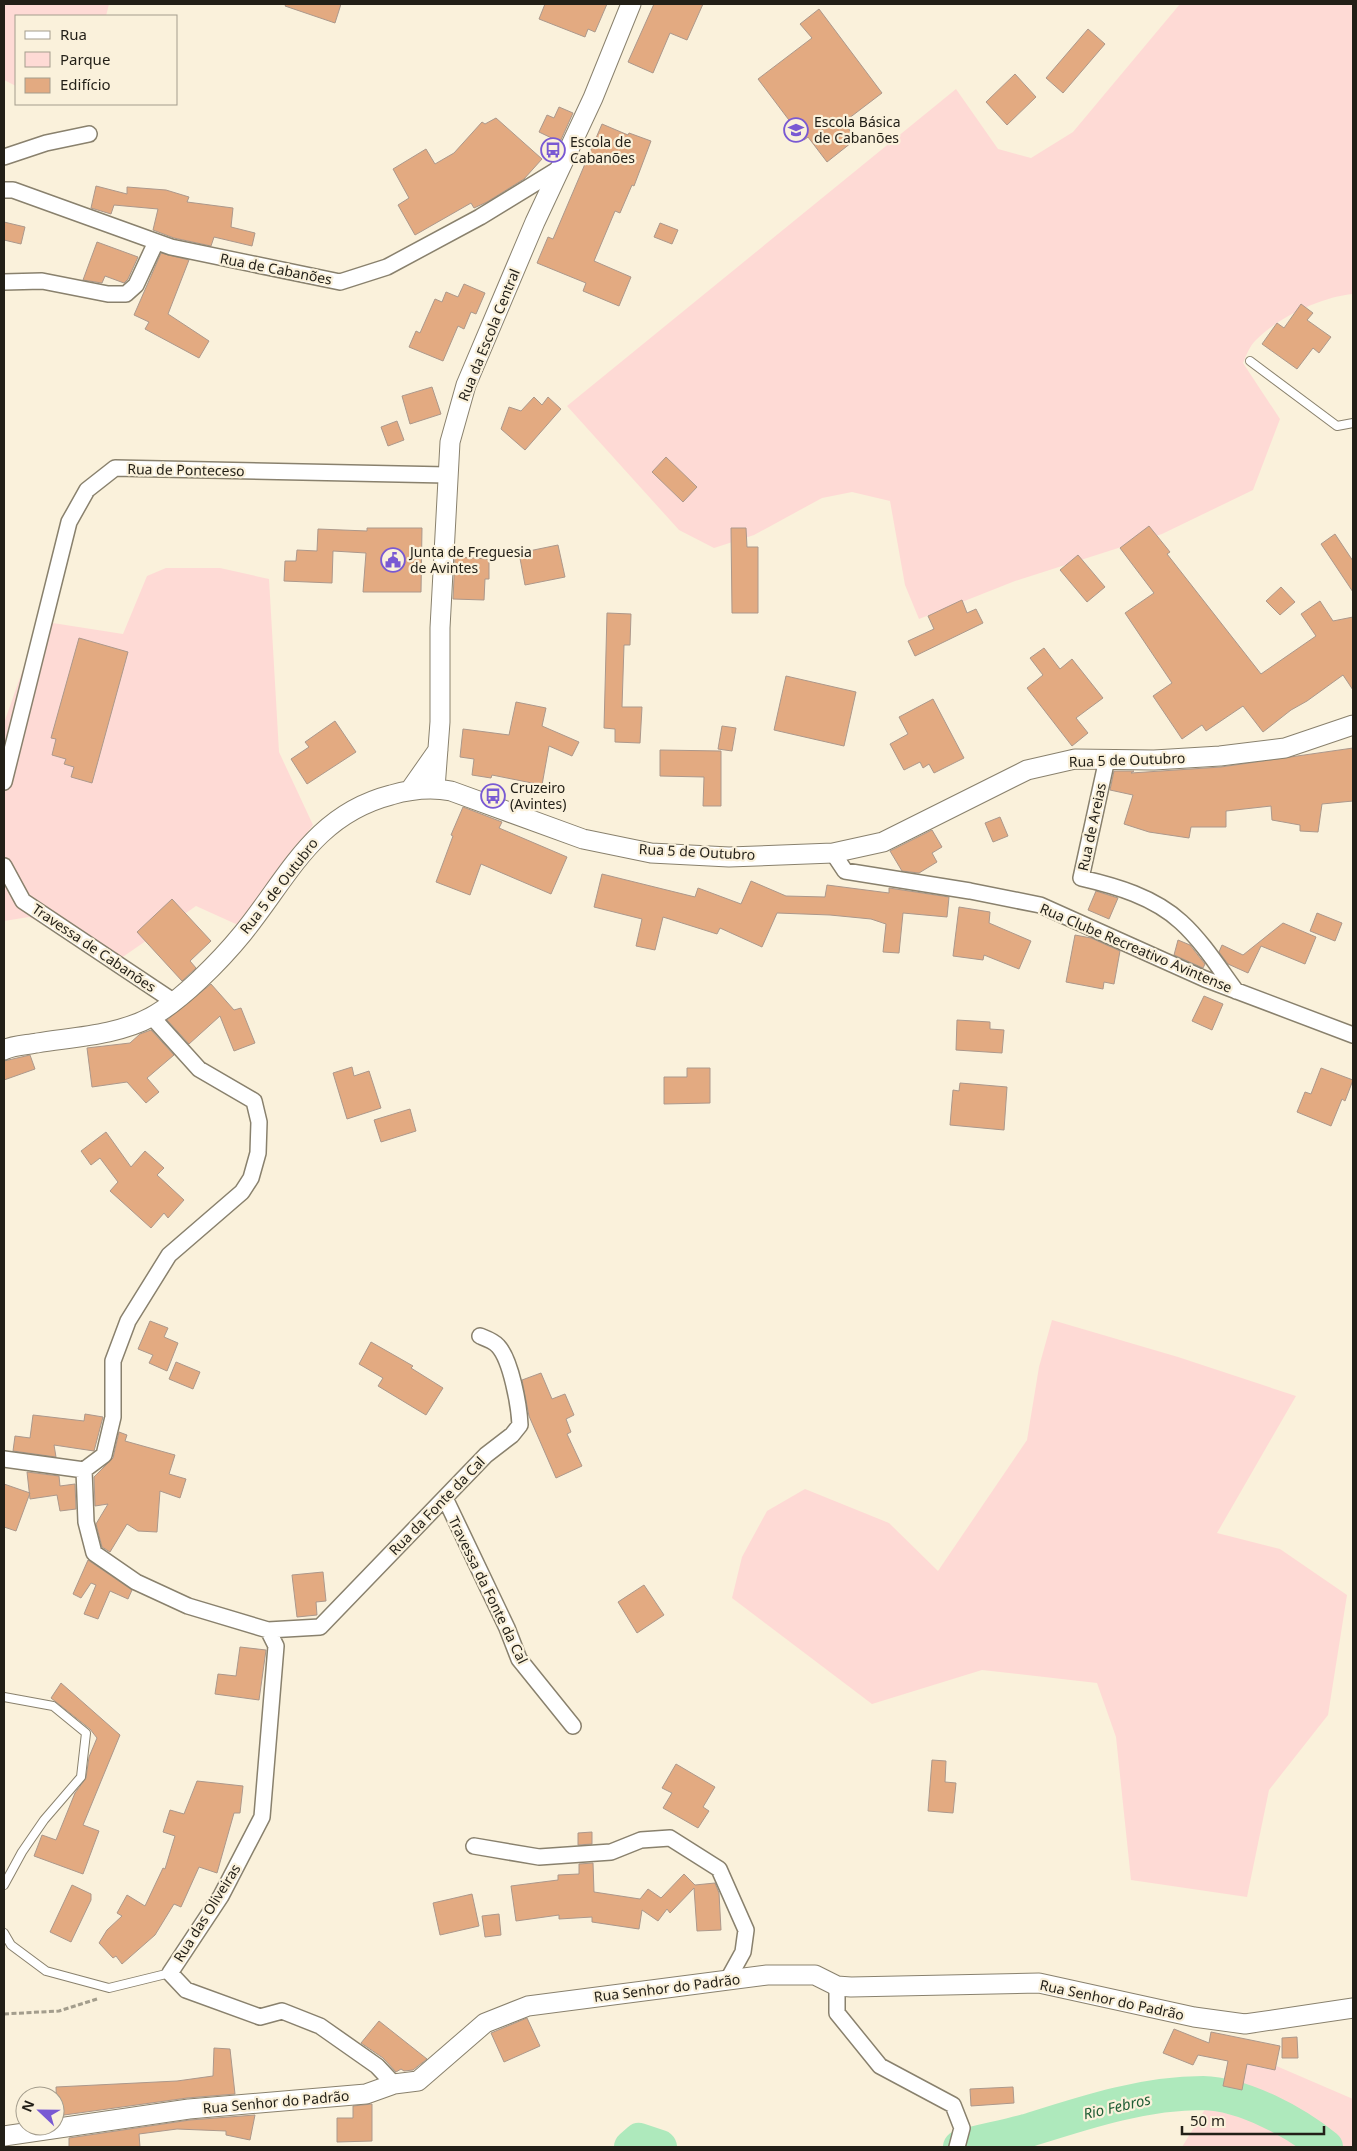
<svg xmlns="http://www.w3.org/2000/svg" width="1357" height="2151" font-family="'Noto Sans',sans-serif">
<style>
.green{fill:#fedad5}
.lines{fill:none;stroke-linecap:round;stroke-linejoin:round}
.river{stroke:#aee9bc;stroke-width:34}
.building{fill:#e3aa81;stroke:#ac988b}
.service-casing{stroke:#89816d;stroke-width:10}
.minor-casing{stroke:#89816d;stroke-width:18}
.tertiary-casing{stroke:#89816d;stroke-width:21}
.path{stroke:#a39d8c;stroke-width:3;stroke-dasharray:5 2.5;stroke-linecap:butt}
.service{stroke:#fff;stroke-width:8}
.minor{stroke:#fff;stroke-width:15}
.tertiary{stroke:#fff;stroke-width:19}
.labels{text-anchor:middle;stroke-width:4.5;stroke-linejoin:round;paint-order:stroke}
.poi-label{font-size:14px;fill:#221f17;stroke:#faf1db;text-anchor:start}
.street-label{font-size:14px;fill:#221f17;stroke:#faf1db}
.water-label{font-size:15px;font-style:italic;fill:#205e35;stroke:#faf1db}
</style>
<rect width="100%" height="100%" fill="#faf1db"/>
<!-- green -->
<path class="green" d="M4,4H109L106,16H16V86L4,80Z
M1180,4H1353V294C1321,297 1279,317 1256,340C1250,345 1246,356 1243,363L1280,419L1253,490L1162,534L1015,581L919,619L905,585L890,501L852,492L822,498L754,535L714,548L679,530L567,406L956,89L998,149L1031,158L1073,132Z
M166,568H220L269,579L279,752L313,825L238,925L196,906L117,961L29,917L4,921V723L40,621L123,634L147,576Z
M1052,1320L1178,1357L1296,1396L1217,1533L1280,1549L1347,1595L1328,1715L1269,1790L1247,1897L1131,1880L1116,1737L1097,1683L982,1670L872,1704L732,1598L742,1557L767,1511L805,1489L889,1523L938,1571L1027,1440L1039,1367Z
M1251,2055L1353,2099V2147H1182L1229,2070Z"/>
<g class="lines">
<!-- river -->
<path class="river" d="M631,2147L639,2140L660,2147
M960,2147C981,2141 1004,2137 1026,2131C1083,2113 1142,2093 1203,2093C1244,2094 1295,2122 1326,2147"/>
</g>
<!-- building -->
<path class="building" d="M286,4H341L335,23L285,6Z
M545,4H607L595,32L588,29L585,37L539,19Z
M654,4H703L687,40L670,33L653,73L628,62Z
M819,9L882,93L844,122L856,139L827,162L808,137L804,140L758,79L812,38L800,24Z
M1088,29L1105,44L1063,93L1046,78Z
M1015,74L1036,97L1007,125L986,102Z
M559,107L573,113L560,142L539,132L547,115L554,118Z
M496,118L542,159L524,179L487,202L474,208L471,203L415,235L398,205L409,198L393,169L426,149L435,164L454,153L482,122L485,124Z
M602,124L628,135L629,133L651,141L634,186L632,185L620,213L615,211L594,261L631,277L619,306L583,291L586,283L537,263L548,237L553,239Z
M96,186L127,194V187L166,190L189,197L187,202L233,208L231,227L255,233L252,246L214,237L211,246L174,238L153,230L158,209L114,205L111,214L91,208Z
M4,222L25,227L21,244L4,240Z
M660,223L678,230L672,244L654,237Z
M97,242L138,257L128,279L124,283L105,276L102,283L83,280Z
M161,253L189,260L168,314L209,341L199,358L145,329L149,322L134,315Z
M464,284L485,293L476,314L471,312L464,329L458,326L443,361L409,347L416,331L420,333L435,299L442,302L446,292L458,297Z
M1301,304L1313,313L1307,320L1331,337L1319,353L1313,348L1297,369L1262,344L1277,323L1284,328Z
M432,387L441,414L410,424L402,396Z
M534,397L542,405L548,397L561,409L525,450L501,429L509,407L521,411Z
M397,421L404,440L388,446L381,427Z
M666,457L697,487L683,502L652,472Z
M1149,526L1170,552L1167,554L1261,674L1316,636L1301,614L1320,601L1333,621L1353,617V690L1343,675L1307,701L1291,710L1263,732L1243,706L1206,731L1202,725L1182,739L1153,696L1172,683L1125,613L1154,593L1120,548Z
M367,528H422L421,592H363L366,553L333,551L332,583L284,581L285,561H296L297,550L317,551L318,529L367,531Z
M731,528H746L747,547H758V613H732Z
M1335,534L1353,561V592L1321,544Z
M558,545L565,577L525,585L519,553Z
M1078,555L1105,587L1087,602L1060,570Z
M455,557L489,559V579H485L484,600L453,599Z
M1281,587L1295,602L1280,615L1266,601Z
M962,600L967,613L976,609L983,623L915,656L908,641L934,629L928,616Z
M607,613L631,614L630,645H624L622,707H642L640,743L615,742V729L604,728Z
M79,638L128,652L92,783L71,777L74,767L64,764L66,759L52,755L56,739L51,738Z
M1044,648L1060,669L1072,659L1103,698L1076,718L1088,733L1072,746L1027,688L1043,675L1030,658Z
M786,676L856,692L844,746L774,730Z
M933,699L964,758L934,773L929,764L923,768L920,762L904,770L890,744L908,734L899,717Z
M516,702L546,708L542,726L579,742L572,756L549,746L542,785L492,775L491,778L472,775L474,759L460,757L463,729L509,735Z
M335,721L356,752L307,784L291,759L309,747L305,742Z
M722,726L736,728L732,751L718,749Z
M1353,748V801L1322,804L1318,832L1300,831V825L1272,820L1271,806L1226,811V827H1191L1189,838L1149,832L1124,824L1133,795L1110,790L1114,771H1134L1131,773L1221,767Z
M660,750L721,751V806H703L704,777L660,776Z
M463,807L502,822L499,828L567,857L551,894L481,864L470,895L436,882L453,836L451,835Z
M1000,817L1008,836L993,842L985,823Z
M932,830L942,847L932,853L937,862L919,873L902,871L890,851Z
M602,874L695,897L698,888L741,904L751,881L786,896L825,897L827,885L889,893V888L949,897L947,917L903,913L899,953L883,952L886,924L871,919L830,915L777,913L762,947L720,928L717,934L663,917L655,950L636,946L642,919L594,907Z
M1096,891L1118,898L1109,919L1088,910Z
M172,899L211,941L190,961L196,968L182,981L137,932Z
M959,907L990,912L989,923L1031,941L1019,969L984,955L983,960L953,956Z
M1317,913L1342,923L1335,941L1310,931Z
M1283,923L1316,937L1305,964L1261,946L1248,973L1228,964L1219,952L1222,945L1243,955Z
M1075,935L1091,938L1120,951L1114,984L1104,982L1103,989L1066,982Z
M1178,940L1190,945L1205,964L1203,968L1174,955Z
M211,984L234,1010L241,1008L255,1043L234,1051L220,1016L189,1044L167,1020Z
M1204,996L1223,1004L1212,1030L1192,1021Z
M957,1020L990,1022V1029L1004,1030L1002,1053L956,1050Z
M151,1030L174,1055L147,1078L159,1092L146,1103L127,1082L92,1087L87,1048L130,1043L140,1034Z
M30,1055L35,1069L4,1080V1061Z
M352,1067L354,1076L369,1071L381,1108L347,1119L333,1073Z
M687,1068H710V1103L664,1104V1077H687Z
M1321,1068L1353,1080L1345,1101L1342,1099L1331,1126L1297,1112L1305,1092L1311,1094Z
M960,1083L1007,1087L1004,1130L950,1125L953,1090L959,1091Z
M410,1109L416,1131L381,1142L374,1120Z
M106,1132L131,1167L145,1151L164,1168L157,1175L184,1200L168,1218L164,1213L151,1228L110,1191L118,1182L100,1158L91,1165L81,1151Z
M150,1321L168,1328L164,1337L178,1343L167,1371L149,1363L153,1355L138,1349Z
M371,1342L413,1366L411,1368L443,1388L426,1415L378,1386L383,1378L359,1364Z
M176,1362L200,1372L193,1389L169,1379Z
M541,1373L552,1399L565,1394L574,1415L566,1419L571,1432L567,1434L582,1466L556,1478L529,1416L522,1380Z
M85,1414L103,1417L94,1451L54,1445L56,1457L13,1451L15,1436L30,1438L33,1415L84,1421Z
M119,1432L127,1435L125,1441L175,1455L169,1474L186,1479L180,1498L160,1491L157,1532L138,1531L127,1524L110,1552L102,1547L96,1524L108,1504L95,1506L94,1477L113,1458Z
M27,1472L59,1476L60,1486L75,1484L76,1509L60,1511L57,1495L30,1499Z
M4,1484L30,1493L16,1531L4,1527Z
M88,1560L132,1590L128,1599L110,1591L98,1619L84,1614L96,1585L91,1583L81,1598L73,1594Z
M323,1572L326,1601L316,1602L317,1615L297,1617L292,1575Z
M644,1585L664,1615L637,1633L618,1602Z
M240,1647L266,1650L259,1700L215,1694L218,1674L236,1676Z
M61,1683L120,1735L83,1825L99,1831L83,1874L34,1856L42,1835L56,1840L75,1793L86,1778L89,1757L97,1738L90,1729L51,1698Z
M932,1760L946,1761L945,1782L956,1783L953,1813L928,1811Z
M676,1764L715,1787L703,1807L709,1811L698,1828L663,1808L672,1793L662,1788Z
M197,1781L243,1786L240,1813H234L217,1873L199,1867L181,1907L174,1904L155,1935L122,1964L116,1956L113,1958L99,1943L107,1930L122,1916L117,1913L127,1895L145,1906L163,1868L165,1869L175,1836L163,1832L170,1810L184,1814Z
M592,1832V1844L578,1845V1833Z
M593,1863L594,1892L640,1899L648,1889L661,1898L684,1874L695,1885L715,1883L719,1893L721,1930L697,1931L694,1888L670,1913L667,1909L658,1921L642,1910L639,1929L592,1922V1917L559,1919V1915L516,1921L511,1886L558,1880V1875L579,1874V1864Z
M72,1885L91,1894V1900L71,1942L50,1932Z
M472,1894L479,1926L440,1935L433,1903Z
M499,1914L501,1935L485,1937L482,1916Z
M527,2018L540,2046L504,2062L491,2033Z
M379,2021L427,2059L413,2070L404,2071L401,2069L396,2072L383,2058L361,2043Z
M1174,2029L1209,2043L1211,2032L1280,2046L1275,2070L1247,2064L1242,2090L1223,2086L1228,2061L1198,2055L1193,2065L1163,2053Z
M1297,2037L1298,2058H1282V2038Z
M214,2048L230,2049L235,2094L187,2098L57,2116L56,2087L177,2081L213,2076Z
M1013,2087L1014,2103L971,2106L970,2089Z
M372,2104V2141L337,2142V2118H353V2106Z
M255,2115L250,2140L226,2135V2131L177,2129L139,2134L140,2147H69V2138L190,2120Z"/>
<g class="lines">
<!-- service casing -->
<g class="service-casing">
<path id="service" d="M1250,361L1337,426L1353,423
M4,1697L53,1706L86,1733L81,1777L44,1820L22,1852L4,1885
M4,1933L11,1945L46,1971L109,1988L170,1973"/>
</g>
<!-- minor casing -->
<g class="minor-casing">
<path id="minor" d="M4,157L46,143L89,134
M4,190H13L171,247L340,282L387,267L480,217L560,168
M4,282L42,281L108,294H126L136,285L156,242
M1107,759L1081,878C1116,886 1154,897 1181,922C1202,941 1219,968 1236,991
M4,782L69,522L87,490L115,468L447,475
M833,853L845,871L970,891L1040,905L1205,979L1353,1035
M4,866L23,901L173,1001
M4,1459L84,1470
M84,1470L86,1522L94,1553L136,1582L188,1606L268,1630L320,1627L486,1455L512,1435L520,1425C519,1405 511,1360 498,1346C494,1341 485,1338 480,1336
M84,1470L104,1455L113,1417V1361L128,1321L169,1255L242,1192L251,1178L258,1153L259,1122L254,1101L199,1069L152,1017
M445,1498L507,1628L519,1659L573,1726
M268,1630L276,1646L262,1817L221,1896L170,1973L186,1990L260,2017L282,2011L320,2026L377,2066L394,2084
M474,1846L539,1857L611,1852L641,1840L670,1838L719,1869L746,1930L743,1952L727,1981
M837,1986V2013L880,2066L953,2105L962,2128L957,2147"/>
</g>
<!-- tertiary casing -->
<g class="tertiary-casing">
<path id="tertiary" d="M435,788L440,722V628L450,442L466,385L535,222L593,98L631,4
M410,790L438,750
M4,1050C13,1045 27,1045 37,1043C74,1037 118,1035 151,1017C181,1001 221,960 243,933C289,876 314,815 391,795C412,789 430,787 451,791L583,839L651,853L729,857L833,853L883,842L1027,770L1075,759L1154,760L1220,756L1285,748L1353,725
M4,2136L189,2109L366,2094L394,2084L418,2081L485,2023L528,2006L767,1975H815L837,1986L851,1987L1039,1983L1194,2017L1245,2024L1353,2008"/>
</g>
<!-- path -->
<path class="path" d="M4,2014L59,2011L97,1999"/>
<!-- service -->
<use href="#service" class="service"/>
<!-- minor -->
<use href="#minor" class="minor"/>
<!-- tertiary -->
<use href="#tertiary" class="tertiary"/>
</g>
<!-- icons -->
<defs>
<g id="school-ring" transform="scale(1.25)"><circle r="9.5" fill="#faf1db" stroke="#7959d3" stroke-width="1.5"/><path d="M0-5L7-2L0 1L-7-2ZM-4 1L0 2.5L4 1V4Q0 6-4 4Z" fill="#7959d3"/></g>
<g id="bus-ring" transform="scale(1.25)"><circle r="9.5" fill="#faf1db" stroke="#7959d3" stroke-width="1.5"/><path d="M-5-6H5V4H4V6H2V4H-2V6H-4V4H-5ZM-3.5-4V0h7V-4ZM-3.5 1.2v1.5H-2V1.2ZM2 1.2v1.5H3.5V1.2Z" fill="#7959d3"/></g>
<g id="civic-ring" transform="scale(1.25)"><circle r="9.5" fill="#faf1db" stroke="#7959d3" stroke-width="1.5"/><path d="M-.6-6.5H3V-4.5H.6V-3L4-1V1h2V6H-6V1h2V-1L-.6-3ZM-1.2 2.5V6h2.4V2.5Z" fill="#7959d3"/></g>
</defs>
<g fill-rule="evenodd">
<use href="#school-ring" x="796" y="130"/>
<use href="#bus-ring" x="553" y="150"/>
<use href="#civic-ring" x="393" y="560"/>
<use href="#bus-ring" x="493" y="796"/>
</g>
<g class="labels">
<!-- poi labels -->
<g class="poi-label">
<text x="814" y="127">Escola Básica<tspan x="814" dy="16">de Cabanões</tspan></text>
<text x="570" y="147">Escola de<tspan x="570" dy="16">Cabanões</tspan></text>
<text x="410" y="557">Junta de Freguesia<tspan x="410" dy="16">de Avintes</tspan></text>
<text x="510" y="793">Cruzeiro<tspan x="510" dy="16">(Avintes)</tspan></text>
</g>
<!-- street labels -->
<g class="street-label">
<text transform="translate(276 269) rotate(11)" y="5">Rua de Cabanões</text>
<text transform="translate(489 335) rotate(-68)" y="5">Rua da Escola Central</text>
<text transform="translate(186 470) rotate(1)" y="5">Rua de Ponteceso</text>
<text transform="translate(1127 760) rotate(-2)" y="5">Rua 5 de Outubro</text>
<text transform="translate(1092 827) rotate(-78)" y="5">Rua de Areias</text>
<text transform="translate(697 852) rotate(3)" y="5">Rua 5 de Outubro</text>
<text transform="translate(279 886) rotate(-52)" y="5">Rua 5 de Outubro</text>
<text transform="translate(94 948) rotate(34)" y="5">Travessa de Cabanões</text>
<text transform="translate(1136 948) rotate(23)" y="5">Rua Clube Recreativo Avintense</text>
<text transform="translate(437 1506) rotate(-46)" y="5">Rua da Fonte da Cal</text>
<text transform="translate(488 1590) rotate(64)" y="5">Travessa da Fonte da Cal</text>
<text transform="translate(207 1913) rotate(-58)" y="5">Rua das Oliveiras</text>
<text transform="translate(667 1988) rotate(-7)" y="5">Rua Senhor do Padrão</text>
<text transform="translate(1112 2000) rotate(12)" y="5">Rua Senhor do Padrão</text>
<text transform="translate(276 2102) rotate(-5)" y="5">Rua Senhor do Padrão</text>
</g>
<!-- water labels -->
<g class="water-label">
<text transform="translate(1117 2107) rotate(-13)" y="5">Rio Febros</text>
</g>
</g>
<!-- border -->
<rect width="1357" height="2151" fill="none" stroke="#221f17" stroke-width="10"/>
<!-- legend -->
<rect x="15" y="15" width="162" height="90" fill="#faf1db" stroke="#a49d8d"/>
<rect x="25" y="31" width="25" height="8" fill="#ffffff" stroke="#a49d8d"/>
<text x="60" y="40" font-size="15" fill="#221f17">Rua</text>
<rect x="25" y="52" width="25" height="15" fill="#fedad5" stroke="#a49d8d"/>
<text x="60" y="65" font-size="15" fill="#221f17">Parque</text>
<rect x="25" y="78" width="25" height="15" fill="#e3aa81" stroke="#a49d8d"/>
<text x="60" y="90" font-size="15" fill="#221f17">Edifício</text>
<!-- north arrow -->
<g transform="translate(40 2111) rotate(292)"><circle r="24" fill="#faf1db" stroke="#a49d8d"/>
<path d="M0-4L9 19L0 12L-9 19Z" fill="#7959d3"/>
<text y="-8" font-size="14" font-weight="bold" text-anchor="middle" fill="#221f17">N</text>
</g>
<!-- scale -->
<path d="M1182 2126v8h142v-8" fill="none" stroke="#221f17" stroke-width="2.5"/>
<text x="1190" y="2126" font-size="15" fill="#221f17" stroke="#faf1db" stroke-width="4" paint-order="stroke">50 m</text>
</svg>
